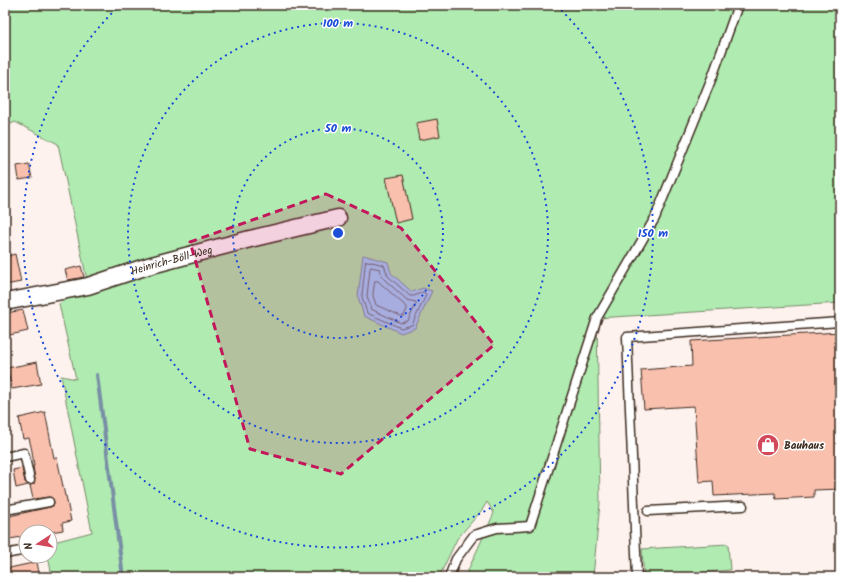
<svg xmlns="http://www.w3.org/2000/svg" width="845" height="582" font-family="Kalam,sans-serif">
<style>
.green{fill:#b0ebb1;stroke:#768a68}
.water{fill:#a1d3ff;stroke:#788fa5}
.lines{fill:none;stroke-linecap:round;stroke-linejoin:round}
.shore{stroke:#646e78;stroke-width:1}
.stream{stroke:#788fa5;stroke-width:4}
.building{fill:#f9c0ae;stroke:#3b2a1e}
.lane-casing{stroke:#3b2a1e;stroke-width:11}
.street-casing{stroke:#3b2a1e;stroke-width:19}
.lane{stroke:#fff;stroke-width:8}
.street{stroke:#fff;stroke-width:16}
.marked{fill:#c2185b;fill-opacity:0.2;stroke:#c2185b;stroke-width:3;stroke-dasharray:8 5;stroke-linejoin:round}
.ring{fill:none;stroke:#1d4ed8;stroke-width:2;stroke-dasharray:2 4}
.labels{text-anchor:middle;stroke-width:3;stroke-linejoin:round;paint-order:stroke}
.street-label{font-size:11px;fill:#3b2a1e;stroke:#fff}
.poi-label{font-size:11px;font-weight:bold;fill:#3b2a1e;stroke:#fff;text-anchor:start}
.centre{fill:#1d4ed8;stroke:#fff;stroke-width:2}
.ring-label{font-size:12px;text-anchor:middle;font-weight:bold;fill:#1d4ed8;stroke:#fff;stroke-width:3;stroke-linejoin:round;paint-order:stroke}
</style>
<rect width="100%" height="100%" fill="#fef2ef"/>
<filter id="ink" filterUnits="userSpaceOnUse"><feTurbulence type="fractalNoise" baseFrequency=".025" numOctaves="2"/><feDisplacementMap in="SourceGraphic" scale="8" xChannelSelector="R" yChannelSelector="G"/><feConvolveMatrix kernelMatrix="1 2 1 2 8 2 1 2 1" color-interpolation-filters="sRGB"/></filter>
<g filter="url(#ink)">
<!-- green -->
<path class="green" d="M5,5H840V303L597,318L600,503L593,577H465L494,513L487,502L482,510L457,539L439,577H277L272,575L273,577H52L48,556H50V543L92,532L61,376L76,379L59,304L88,285L58,144L15,122L5,127Z
M728,544L730,570L686,574V577H644L642,549Z"/>
<!-- water -->
<path class="water" d="M363,255L388,262L391,273L412,292L423,288L432,291L415,328L401,333L364,316L358,297Z"/>
<g class="lines">
<!-- shore -->
<path class="shore" d="M366,261H368L384,265L388,276L410,296H414L423,292L425,293L426,295L412,325L401,328L367,313L362,297Z
M371,267L380,269L382,277L385,280L407,300L416,302V304L408,321L401,323L371,309L367,296L370,269Z
M375,281H378L402,303L407,307V309L404,316H401L376,305L373,296Z"/>
<!-- stream -->
<path class="stream" d="M97,375L123,577"/>
</g>
<!-- building -->
<path class="building" d="M437,119L440,136L419,140L416,123Z
M29,164L32,178L19,180L17,166Z
M403,175L412,219L396,223L386,178Z
M15,254L21,282L5,285V257Z
M81,266L84,277L68,280L65,270Z
M23,310L28,331L5,336V321H8L6,313Z
M840,332V489L814,490V497L776,499L775,493L714,496L713,481L699,482L694,406L644,409L641,370L692,366L691,341Z
M37,362L41,384L12,389L7,368Z
M45,412L54,458H57L65,496H66L71,521L62,523L63,530L51,532H26V536L5,540V517L50,507L53,506L54,503L53,499L50,497L33,499L30,485L34,484L35,479L33,466H34L32,451L29,438L23,439L19,418Z
M22,468L25,482L28,485L16,488L13,470Z
M37,562L39,573L30,575L31,577H5V569Z"/>
<g class="lines">
<!-- lane casing -->
<g class="lane-casing">
<path id="lane" d="M5,457L24,453L30,480
M5,510L49,502
M648,511L743,506
M5,554L26,550
M449,577L456,559L474,535L497,528L530,526L597,318L655,218L713,75L738,5
M637,577L627,337L840,322"/>
</g>
<!-- street casing -->
<g class="street-casing">
<g id="street">
<path id="s1" d="M5,302L88,286L148,266L250,239L338,218"/>
</g>
</g>
<!-- lane -->
<use href="#lane" class="lane"/>
<!-- street -->
<use href="#street" class="street"/>
</g>
</g>
<!-- marked area -->
<path class="marked" d="M326,194L401,228L494,345L341,474L250,449L190,242Z"/>
<!-- distance rings -->
<g class="ring">
<circle cx="338" cy="233" r="105"/>
<circle cx="338" cy="233" r="210"/>
<path d="M557 6A315 315 0 1 1 119 6"/>
</g>
<!-- icons -->
<defs>
<g id="shop-disc" transform="scale(1.15)"><circle r="9.5" fill="#d1495b" stroke="#fff"/><path d="M-5-2.5h2.3a2.7 3.5 0 0 1 5.4 0H5L5.5 6h-11ZM-1.5-2.5h3a1.5 2.3 0 0 0-3 0Z" fill="#fff"/></g>
</defs>
<g fill-rule="evenodd">
<use href="#shop-disc" x="768" y="445"/>
</g>
<g class="labels">
<!-- street labels -->
<g class="street-label">
<text dy="4" stroke="none"><textPath href="#s1" startOffset="172">Heinrich-Böll-Weg</textPath></text>
</g>
<!-- poi labels -->
<g class="poi-label">
<text x="784" y="449">Bauhaus</text>
</g>
</g>
<circle cx="338" cy="233" r="6" class="centre"/>
<g class="ring-label">
<text x="338" y="27">100 m</text>
<text x="338" y="132">50 m</text>
<text x="653" y="237">150 m</text>
</g>
<!-- margin -->
<rect width="845" height="582" fill="none" stroke="#fff" stroke-width="20"/>
<rect x="10" y="10" width="825" height="562" fill="none" stroke="#3b2a1e" stroke-width="1.5" filter="url(#ink)"/>
<!-- north arrow -->
<g transform="translate(38 544) rotate(258)"><circle r="19" fill="#ffffff" stroke="#b1aaa5"/>
<path d="M0-3L7 15L0 10L-7 15Z" fill="#d1495b"/>
<text y="-6" font-size="11" font-weight="bold" text-anchor="middle" fill="#3b2a1e">N</text>
</g>
</svg>
